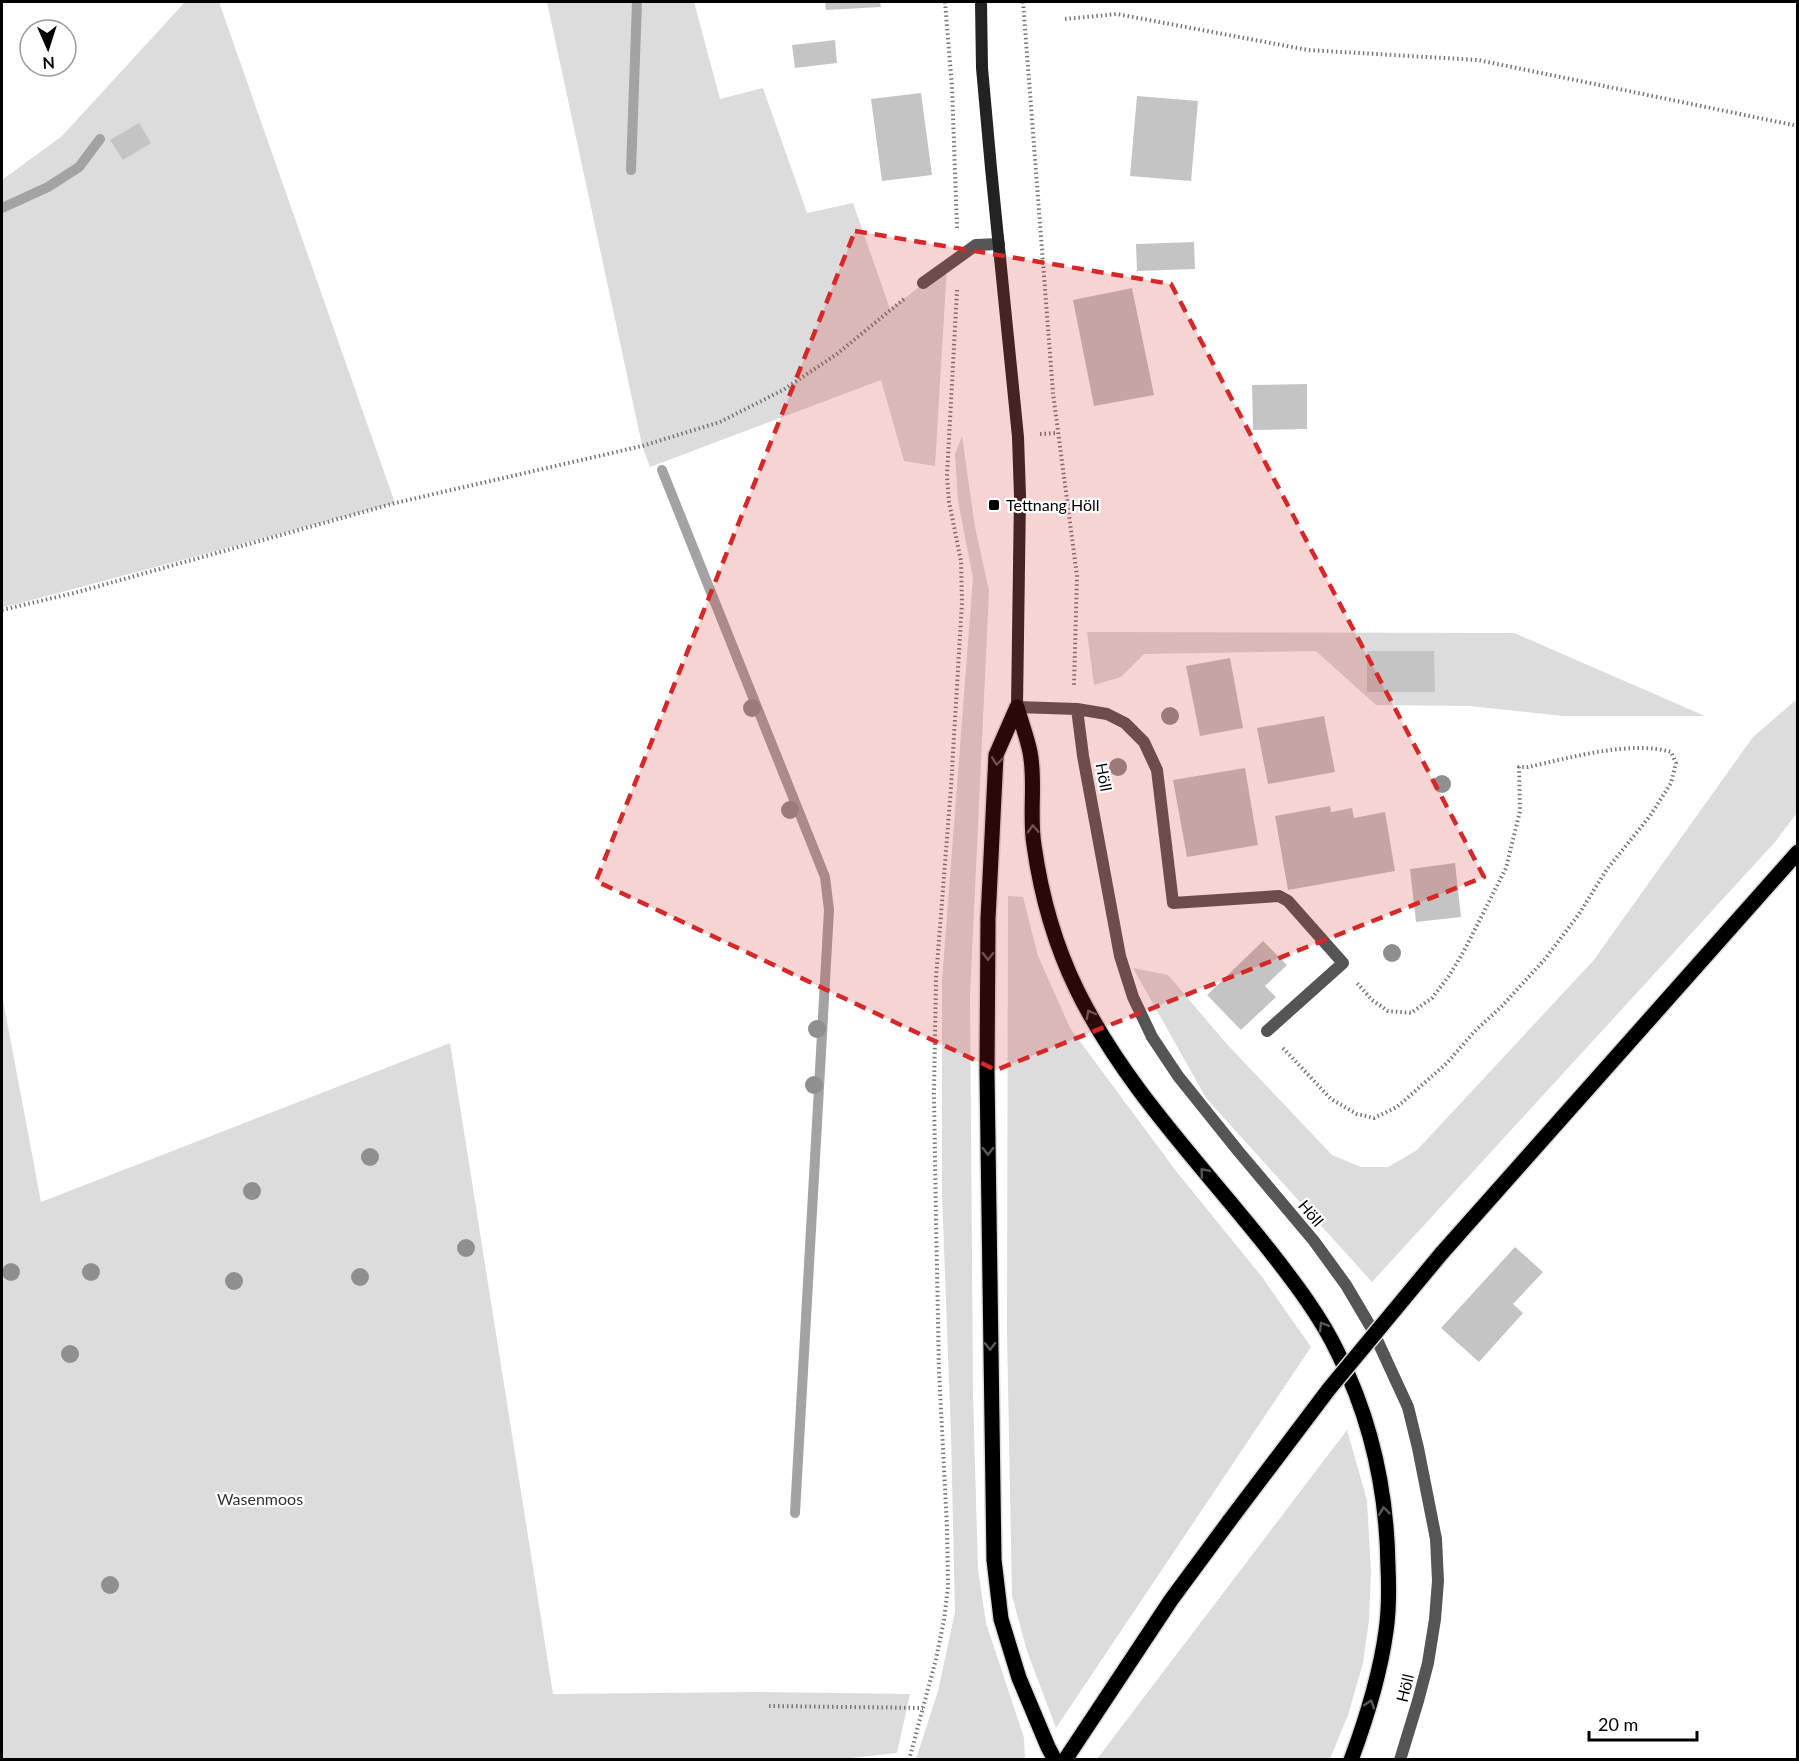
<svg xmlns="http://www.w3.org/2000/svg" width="1799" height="1761" font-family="Lato,sans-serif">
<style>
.green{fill:#dcdcdc}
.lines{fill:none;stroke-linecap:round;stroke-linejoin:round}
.stream{stroke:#a3a3a3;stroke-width:10}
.building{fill:#c4c4c4}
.primary-casing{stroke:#dbdbdb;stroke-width:18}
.path{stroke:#777;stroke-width:4;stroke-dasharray:1.5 3;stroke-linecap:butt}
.lane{stroke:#555;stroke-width:12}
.secondary{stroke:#222;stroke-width:12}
.primary{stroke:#000;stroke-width:15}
.primary-bridge-casing{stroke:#dbdbdb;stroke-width:18;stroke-linecap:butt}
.primary-bridge{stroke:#000;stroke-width:15}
.tree{fill:#8f8f8f}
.oneway{stroke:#595959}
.marked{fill:#d62828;fill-opacity:0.2;stroke:#d62828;stroke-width:4.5;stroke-dasharray:12 8;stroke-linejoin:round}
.poi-dot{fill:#000;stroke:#fff;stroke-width:2}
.labels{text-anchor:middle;stroke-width:4.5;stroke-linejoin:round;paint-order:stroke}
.poi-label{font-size:16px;fill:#000;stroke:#fff;text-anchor:start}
.street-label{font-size:16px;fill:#000;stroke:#fff}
.park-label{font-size:16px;fill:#333;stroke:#fff}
</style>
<rect width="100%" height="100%" fill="#fff"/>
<!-- green -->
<path class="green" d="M185,2H219L395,503L2,608V180L62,136Z
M547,2H694L720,99L763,88L807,213L853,203L890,309L947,266L935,466L904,461L881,380L650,467L642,445Z
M962,436L975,527L989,591L970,996L973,1395L978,1570L986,1623L1024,1738L1025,1760L916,1759L938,1691L955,1612L951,1434L942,1195V981L973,578L958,501L955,454Z
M1087,632L1514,633L1705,716H1563L1469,706L1376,705L1316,651L1144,654L1121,677L1094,685Z
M1797,699V813L1775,842L1372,1282L1206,1098L1133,968L1168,975L1225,1042L1332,1155L1361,1167H1388L1417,1150L1593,961L1753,737Z
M1008,896L1023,897L1038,956L1070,1028L1176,1171L1262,1277L1311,1347L1056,1728L1027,1651L1012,1596L1007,1332Z
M2,995L41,1202L450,1043L553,1694L756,1692L910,1694L897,1753L833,1760L2,1759Z
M1347,1430L1367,1500L1371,1571L1369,1620L1363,1663L1348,1715L1330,1759H1097Z"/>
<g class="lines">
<!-- stream -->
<path class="stream" d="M631,170L637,2
M2,208L48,187L79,167L100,139
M662,470L825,877L829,910L795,1513"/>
</g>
<!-- building -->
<path class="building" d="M825,2H880L881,7L826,10Z
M835,40L837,63L795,68L792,45Z
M921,93L932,175L882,181L871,99Z
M1137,96L1198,101L1191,181L1130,176Z
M139,123L151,143L123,160L110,140Z
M1194,242L1195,269L1137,271L1136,244Z
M1132,288L1154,395L1094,406L1073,300Z
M1307,384V429L1253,430L1252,385Z
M1367,651H1434L1435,692H1367Z
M1230,658L1243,728L1200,736L1186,666Z
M1324,716L1335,772L1268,784L1257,728Z
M1245,768L1258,845L1187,857L1173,780Z
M1330,806L1331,812L1352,808L1354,818L1385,812L1395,871L1288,890L1275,816Z
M1455,863L1461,917L1416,922L1410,869Z
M1263,941L1287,965L1265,986L1276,997L1241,1030L1207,995Z
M1515,1247L1543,1272L1513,1304L1523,1313L1479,1362L1441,1328Z"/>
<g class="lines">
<!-- primary casing -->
<g class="primary-casing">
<path id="primary" d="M1017,707C1021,722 1027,737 1030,752C1036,782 1029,815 1034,845C1041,895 1055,945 1077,990C1125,1088 1203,1166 1270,1251C1295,1283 1321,1317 1338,1353C1371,1419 1387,1493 1388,1567C1389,1588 1389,1610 1386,1631C1380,1675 1367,1717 1351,1760
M1017,707L996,755L988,919L987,1073L994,1560L1001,1619L1019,1678L1048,1747L1055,1760
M1441,1254L1798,852
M1065,1760L1171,1600L1230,1520"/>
</g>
<!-- path -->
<path class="path" d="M945,2L952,87L957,228
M1023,2L1053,393L1077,576L1074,685
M1065,19L1117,14L1308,50L1478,60L1798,126
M1040,434L1057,433
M2,610L74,593L395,503L642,446L720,422L783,390L837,354L904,299
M1283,1048L1331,1099L1357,1114L1374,1118L1397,1107L1447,1063L1474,1032L1502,1006L1545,959L1579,914L1607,869L1650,816L1671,783L1676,763L1671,752C1631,740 1569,758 1528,767H1519L1520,811L1506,868L1464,951L1449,976L1432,998L1411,1013L1388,1011L1372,1000L1357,983
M769,1706L923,1708
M909,1760L936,1659L944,1620L948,1587L947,1527L939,1370L936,1220L934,1093L936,978L951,787L962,602L961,561L949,502L947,476L957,290"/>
<!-- lane -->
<path class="lane" d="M923,283L976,245L999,244
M1017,707L1077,709L1083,756L1120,956L1133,997L1152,1037L1178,1076L1239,1152L1314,1241L1346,1285L1372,1329L1408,1407L1418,1448L1436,1539L1438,1581L1435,1619L1428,1663L1418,1701L1400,1760
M1077,709L1107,714L1125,723L1144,742L1157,770L1173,903L1279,896L1288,901L1343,963L1267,1031"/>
<!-- secondary -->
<path class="secondary" d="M981,2L982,68L991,168L1018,437L1020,496L1017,707"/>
<!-- primary -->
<use href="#primary" class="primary"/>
<!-- primary-bridge casing -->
<g class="primary-bridge-casing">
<path id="primary-bridge" d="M1230,1520L1329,1389L1441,1254"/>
</g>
<!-- primary-bridge -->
<use href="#primary-bridge" class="primary-bridge"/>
</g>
<!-- trees -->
<g class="tree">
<circle cx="752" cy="708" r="9"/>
<circle cx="1170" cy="716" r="9"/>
<circle cx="1118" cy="767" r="9"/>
<circle cx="1442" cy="784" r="9"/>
<circle cx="790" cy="810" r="9"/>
<circle cx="1392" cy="953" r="9"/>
<circle cx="817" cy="1029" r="9"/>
<circle cx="814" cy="1085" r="9"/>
<circle cx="370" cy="1157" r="9"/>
<circle cx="252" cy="1191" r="9"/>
<circle cx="466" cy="1248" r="9"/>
<circle cx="11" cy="1272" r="9"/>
<circle cx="91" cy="1272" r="9"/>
<circle cx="360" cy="1277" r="9"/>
<circle cx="234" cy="1281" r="9"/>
<circle cx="70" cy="1354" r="9"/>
<circle cx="110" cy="1585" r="9"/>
</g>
<!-- one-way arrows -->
<defs><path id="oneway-chevron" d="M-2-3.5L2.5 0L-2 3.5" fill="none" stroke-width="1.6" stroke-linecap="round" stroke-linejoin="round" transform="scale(1.5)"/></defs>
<g class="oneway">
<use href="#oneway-chevron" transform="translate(997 761) rotate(97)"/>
<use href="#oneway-chevron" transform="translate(1033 829) rotate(-92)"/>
<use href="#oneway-chevron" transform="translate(988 956) rotate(91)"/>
<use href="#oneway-chevron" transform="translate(1090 1014) rotate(-118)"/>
<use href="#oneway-chevron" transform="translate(988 1151) rotate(89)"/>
<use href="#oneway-chevron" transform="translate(1204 1172) rotate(-130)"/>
<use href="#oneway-chevron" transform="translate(1323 1326) rotate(-120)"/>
<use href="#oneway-chevron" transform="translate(990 1346) rotate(89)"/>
<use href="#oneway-chevron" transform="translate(1384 1511) rotate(-97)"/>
<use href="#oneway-chevron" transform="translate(1370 1704) rotate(-72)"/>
</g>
<!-- marked area -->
<path class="marked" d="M855,231L1171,284L1484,877L996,1070L596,881Z"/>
<!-- markers -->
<rect class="poi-dot" x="988" y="499" width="12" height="12" rx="3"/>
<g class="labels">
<!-- poi labels -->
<g class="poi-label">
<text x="1006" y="511">Tettnang Höll</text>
</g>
<!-- street labels -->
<g class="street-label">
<text transform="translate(1104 777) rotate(80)" y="6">Höll</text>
<text transform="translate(1311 1213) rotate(50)" y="6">Höll</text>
<text transform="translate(1405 1688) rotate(-76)" y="6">Höll</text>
</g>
<!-- park labels -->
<g class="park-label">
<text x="260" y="1505">Wasenmoos</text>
</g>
</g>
<!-- border -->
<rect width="1799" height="1761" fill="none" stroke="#000000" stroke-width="6"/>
<!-- north arrow -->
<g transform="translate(48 48) rotate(177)"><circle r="28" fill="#ffffff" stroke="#999999" stroke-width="1.5"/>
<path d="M0-4.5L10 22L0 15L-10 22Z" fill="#000000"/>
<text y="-9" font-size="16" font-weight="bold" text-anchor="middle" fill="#000000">N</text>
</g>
<!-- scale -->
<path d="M1589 1731v9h108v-9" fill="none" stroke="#000000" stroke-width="3"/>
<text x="1598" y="1731" font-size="18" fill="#000000" stroke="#ffffff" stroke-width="4.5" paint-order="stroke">20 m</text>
</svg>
